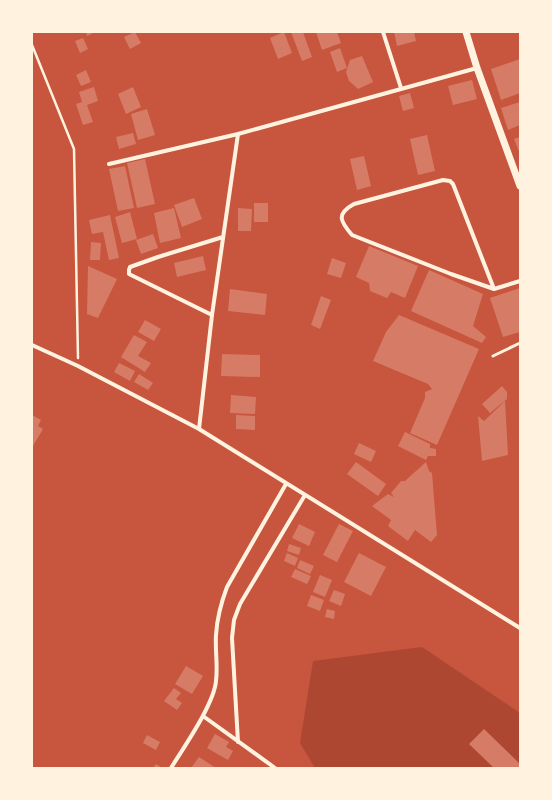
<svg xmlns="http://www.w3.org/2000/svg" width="552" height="800" font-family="'DM Sans',sans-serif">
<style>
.green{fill:#ae4732}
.building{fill:#d67c66}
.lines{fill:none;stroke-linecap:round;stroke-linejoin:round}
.path{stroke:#fff3e0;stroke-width:2.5}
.service{stroke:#fff3e0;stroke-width:3}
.minor{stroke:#fff3e0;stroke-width:4}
.tertiary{stroke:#fff3e0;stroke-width:7}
</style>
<rect width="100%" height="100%" fill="#c8553d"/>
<!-- green -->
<path class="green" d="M422,647L520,713V768H315L300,743L313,661Z"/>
<!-- building -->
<path class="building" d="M86,32H95L87,36Z
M135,32L141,43L130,49L124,37Z
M284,32L292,53L278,59L270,38Z
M291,32H303L312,57L302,61Z
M316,32H337L341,43L322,50Z
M394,32H414L416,41L397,46Z
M83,38L88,49L80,53L75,41Z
M340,48L347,68L337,72L330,52Z
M362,56L373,82L358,89L349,81L346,72L350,60Z
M520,59V93L501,100L491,69Z
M86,70L91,82L81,86L76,75Z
M472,80L477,99L453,105L448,86Z
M94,87L98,101L87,105L93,122L83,125L76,104L82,102L79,92Z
M133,87L141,107L126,114L118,94Z
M410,93L414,108L403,111L399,96Z
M520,102V125L508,130L501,108Z
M147,109L155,135L138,140L131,114Z
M133,133L136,144L119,149L116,137Z
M427,135L435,171L418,175L410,139Z
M520,137V154L514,139Z
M364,156L371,186L357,190L350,159Z
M145,159L155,204L137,208L127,163Z
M125,166L134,208L118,211L109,169Z
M194,198L202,219L182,227L174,205Z
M254,203H268V222H254Z
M174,208L181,238L160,243L154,213Z
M238,208L252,209L251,231H238Z
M130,212L137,239L122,243L115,217Z
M110,215L119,258L109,260L103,232L92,234L89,220Z
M153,234L158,248L141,254L136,240Z
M91,242L101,243L100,260H90Z
M369,246L418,266L405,298L391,292L387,298L370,291L369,283L356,277Z
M203,256L206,270L177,277L174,263Z
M332,258L346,263L341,278L327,274Z
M88,266L117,279L98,318L87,314Z
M429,270L483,294L473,326L486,337L482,343L411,311Z
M520,288V332L503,337L490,298Z
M230,289L267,294L265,315L228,311Z
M321,296L331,300L320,329L311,325Z
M399,315L479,349L437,445L410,433L425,398V392L432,389L428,384L373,361L386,332Z
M145,320L161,329L154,341L138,332Z
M134,335L147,342L138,356L151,363L145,372L121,357Z
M222,354L260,355V377L221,376Z
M119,363L135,371L130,381L114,372Z
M139,374L153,383L148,390L134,382Z
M502,386L507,392V399L490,413L482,404Z
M231,395L256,397L255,414L230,413Z
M505,401L508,455L482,461L478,416L484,421Z
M32,415L41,420L38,426L43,429L33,446L32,445Z
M236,415L255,416V430L236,429Z
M405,432L430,444V448L436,449V456H428L426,460L398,446Z
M359,443L376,451L371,462L354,454Z
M356,462L386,484L378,496L347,474Z
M426,462L429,471L432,473L437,535L431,542L415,530L408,541L388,526L391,520L372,506L388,494L394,497L391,493L401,481H405Z
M299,524L315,532L309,546L292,538Z
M339,524L353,531L337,562L323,555Z
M289,544L301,548L299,555L287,551Z
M287,553L298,558L295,566L284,561Z
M359,553L386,567L371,596L344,582Z
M300,560L314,566L310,574L297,568Z
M295,569L311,576L307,584L291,577Z
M320,575L332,580L325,597L313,592Z
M334,590L345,594L341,606L329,601Z
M311,595L324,600L320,611L307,606Z
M327,609L335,611L334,619L325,617Z
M186,666L203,676L192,694L175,684Z
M174,688L181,693L176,699L182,703L177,710L164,701Z
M484,729L520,764V768H494L469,744Z
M215,734L229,742L226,747L233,751L228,760L207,748Z
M147,735L160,742L156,750L143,743Z
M199,757L216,768H191Z
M156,764L162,768H153Z"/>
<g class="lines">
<!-- path -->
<path class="path" d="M32,45L74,149L78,358"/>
<!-- service -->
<path class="service" d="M493,356L520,343"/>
<!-- minor -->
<path class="minor" d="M383,32L401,88
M109,164L238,134L477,68
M494,289L453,184L450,181L443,180L354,204C336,214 340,221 352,235L451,274L494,289L520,281
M212,315L129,274V270L130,267L158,257L223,237
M32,345L78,366L199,429L520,628
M199,429L212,315L238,134
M203,716L275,768
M238,742L232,638L234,620L240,604L305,495
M171,768C184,747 214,704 216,681C218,666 215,650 216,635C217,618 221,603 227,587L286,484"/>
<!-- tertiary -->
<path class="tertiary" d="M466,32L477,68L520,186"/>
</g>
<!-- border -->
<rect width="552" height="800" fill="none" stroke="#fff3e0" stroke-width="66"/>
</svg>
